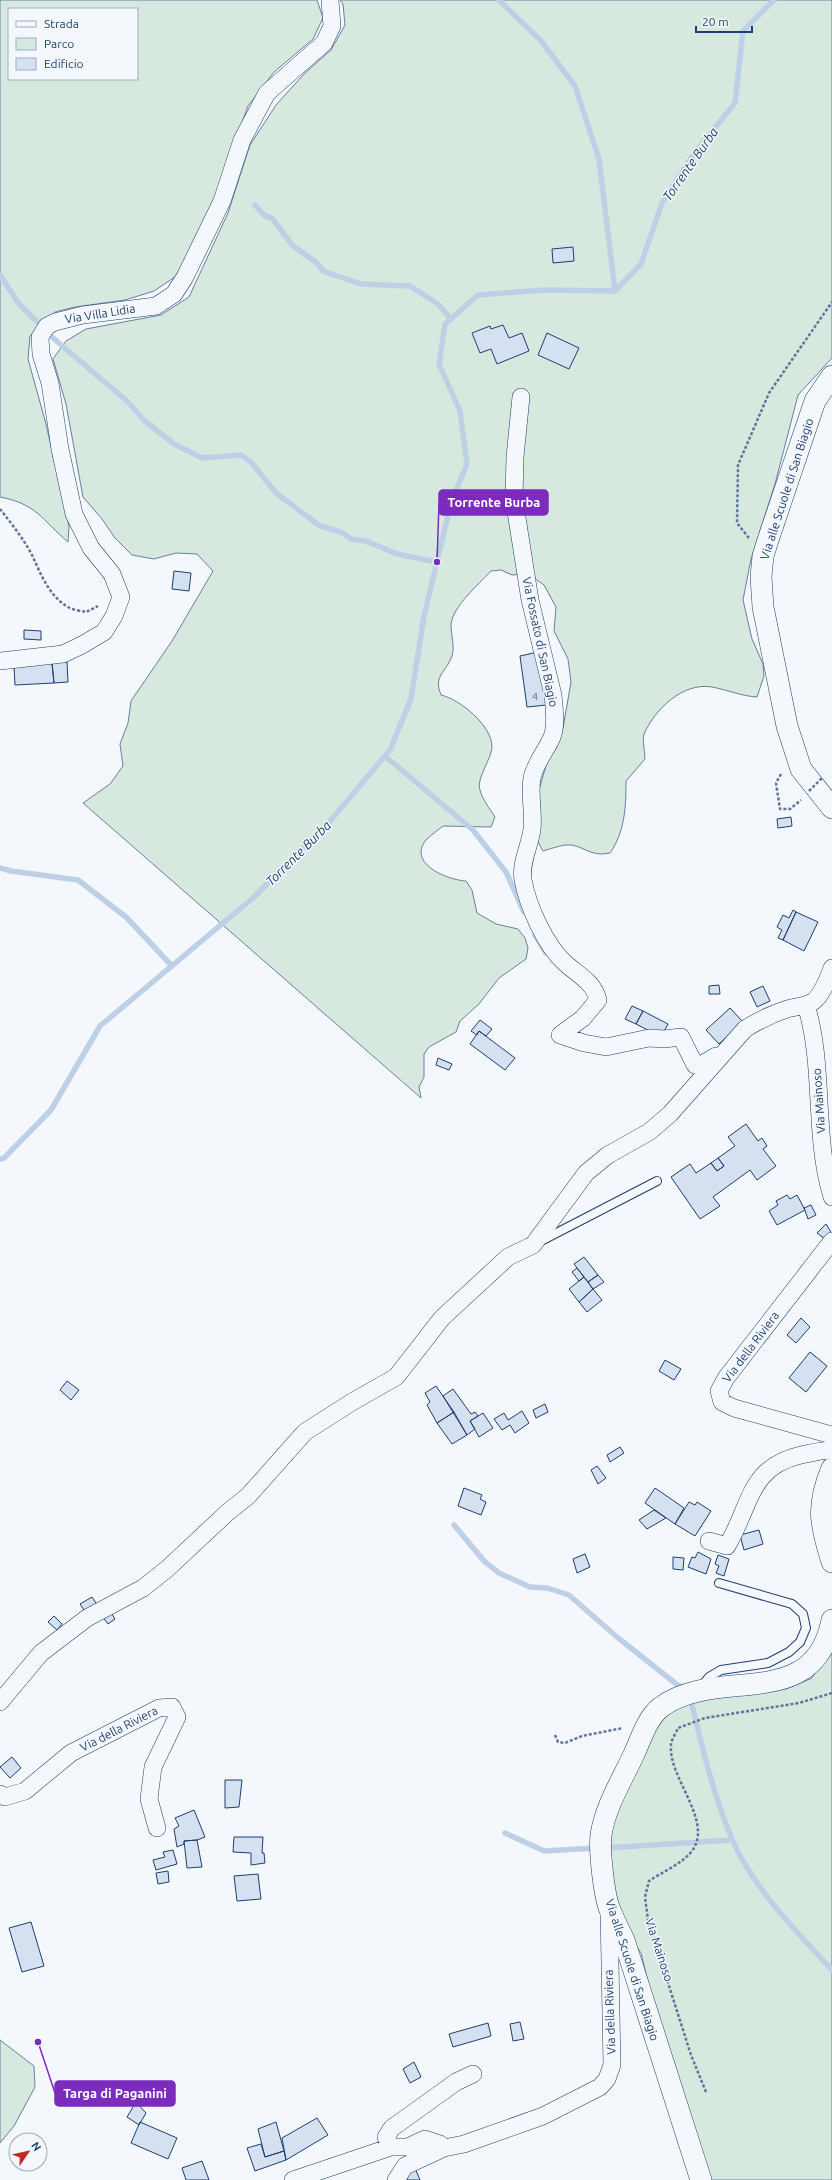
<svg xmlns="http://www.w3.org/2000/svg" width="832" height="2180" font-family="Ubuntu,sans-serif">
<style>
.green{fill:#d7e8df;stroke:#687fa3;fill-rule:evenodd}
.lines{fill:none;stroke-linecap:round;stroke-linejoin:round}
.stream{stroke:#bed0e5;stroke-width:5.5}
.building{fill:#d5e0f0;stroke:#1d3f73}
.service-casing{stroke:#1d3f73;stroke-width:10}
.minor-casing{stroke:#1d3f73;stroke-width:18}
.tertiary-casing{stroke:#1d3f73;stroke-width:22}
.path{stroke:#5e769c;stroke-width:2.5;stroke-dasharray:3 2;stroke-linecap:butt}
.service{stroke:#f4f7fb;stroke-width:8}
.minor{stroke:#f4f7fb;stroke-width:17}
.tertiary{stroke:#f4f7fb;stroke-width:21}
.path-bridge{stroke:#5e769c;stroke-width:2.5;stroke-dasharray:3 2;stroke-linecap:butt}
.labels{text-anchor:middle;stroke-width:3;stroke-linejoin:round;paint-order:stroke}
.number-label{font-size:10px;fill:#4b6792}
.street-label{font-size:12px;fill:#1d3f73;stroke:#f4f7fb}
.water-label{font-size:13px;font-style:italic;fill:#1d3f73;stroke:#f4f7fb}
.leader{fill:none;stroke:#7b2cbf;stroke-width:1.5}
.callout-dot{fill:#7b2cbf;stroke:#f4f7fb;stroke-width:1.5}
.callout{fill:#7b2cbf;stroke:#7b2cbf;stroke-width:1.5}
.callout-label{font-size:13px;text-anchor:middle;font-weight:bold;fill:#fff}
</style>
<rect width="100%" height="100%" fill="#f4f7fb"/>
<!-- green -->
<path class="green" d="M0,0H317L323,18L313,39L274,72L248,106L214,199L178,275L154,291L125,300L75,307L55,312L30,336L28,359L46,424L69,526L68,542C42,520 37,504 0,497ZM9,9H137V79H9Z
M340,0H832V358L798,395L775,484L751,559L743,600L752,639L763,664L764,676L757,697C741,696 728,690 712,687C683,682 655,709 644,734C642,740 645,752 645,759L626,781C626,806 625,832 610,853C589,858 582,843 565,845C558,846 550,849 543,851L538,842V793L548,759L563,728L571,682L568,659L554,631L556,607L544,585L534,578L523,574L512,575L501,570L491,571C479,584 452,607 451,625C451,634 455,648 452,656C446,673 433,675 441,695C459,699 492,725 492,747C491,760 476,779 480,790C482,799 490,809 495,817L491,827L443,826C438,830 431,835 426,840C407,864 448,880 466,881L472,890L477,913L496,924L518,929L525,938L528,948L526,959L499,978L479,1004L460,1021L456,1032L429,1047L424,1054V1077L419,1087L421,1098L83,803L110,784L123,766L120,744L128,723L131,701L172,641L213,571L197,554L176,553L154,559L132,555L115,538L102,519L83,497L66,404L53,359L66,341L86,329L161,315L189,297L228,213L250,145L276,105L305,73L331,50L345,25L343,4Z
M832,1641V2180H708L659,2027L641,1953L621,1924L611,1898L610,1824L652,1736L664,1718L682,1704L710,1697L786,1689L812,1678L827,1654Z
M0,2040L34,2066L35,2087L14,2126L0,2143Z"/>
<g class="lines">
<!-- stream -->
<path class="stream" d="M499,0L541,41L575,86L599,159L615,291
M255,205L265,216L272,218L292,245L317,263L323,271L361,284L410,286L438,304L451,319
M0,275L19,304L53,338L127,401L145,421L174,444L202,458L241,455L251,462L276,493L320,526L341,532L351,539L366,541L397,554L437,562
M385,756L473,830L506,872L524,912
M0,868L11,871L78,880L126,917L172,966
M535,935L546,953
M0,1159L4,1158L51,1110L100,1026L253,898L331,820L390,750L411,699L424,616L451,503L467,464L460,411L439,364L445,324L478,295L544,290L615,291L641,264L662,203L693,155L735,103L743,31L774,0
M454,1525L484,1561L499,1573L530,1587L547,1588L569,1595L617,1637L680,1687L683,1692
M688,1699L692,1705C703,1751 714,1796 732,1839C752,1887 797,1932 832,1970
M505,1833L544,1851L596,1848
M605,1848L732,1840"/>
</g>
<!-- building -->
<path class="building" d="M573,247L574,261L553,263L552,249Z
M503,325L509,338L522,333L529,351L497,364L491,349L480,353L472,333L490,326L491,329Z
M547,333L579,348L569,369L538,355Z
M174,571L191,573L189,591L172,589Z
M24,630L41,631V640L24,639Z
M538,652L547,705L527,707L520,656Z
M67,662L68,682L54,683L52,663Z
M52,663L54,683L15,685L14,666Z
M791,817L792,826L778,828L777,819Z
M793,910L796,912L783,940L778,938L782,930L777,927L783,915L789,918Z
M796,912L818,922L804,951L783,940Z
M719,985L720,994H709V986Z
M763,986L770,1001L757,1007L750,992Z
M632,1006L643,1011L636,1024L625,1019Z
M730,1008L743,1022L719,1044L706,1030Z
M643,1011L668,1024L661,1037L636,1024Z
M480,1020L492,1029L486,1036L479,1031L477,1035L471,1031Z
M479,1031L515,1058L505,1070L470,1044Z
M438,1058L452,1064L449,1070L436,1065Z
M746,1124L758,1141L762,1138L767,1146L763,1149L776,1166L757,1180L750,1170L713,1197L720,1206L700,1219L671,1177L690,1164L696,1173L711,1163L717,1171L724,1166L718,1158L735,1146L728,1137Z
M718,1158L724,1166L717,1171L711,1163Z
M787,1195L790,1199L797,1195L805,1210L777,1225L769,1211L778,1205L776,1201Z
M811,1205L816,1215L808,1219L804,1208Z
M826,1224L832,1234L825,1239L817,1233Z
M584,1257L598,1275L588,1282L574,1264Z
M577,1268L584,1277L579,1281L572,1272Z
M598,1275L604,1282L593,1289L588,1282Z
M584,1277L593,1289L579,1302L569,1289Z
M593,1289L602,1300L587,1312L579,1302Z
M801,1318L810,1327L796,1343L787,1335Z
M810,1352L827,1366L806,1392L789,1378Z
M665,1360L681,1369L674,1380L659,1371Z
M67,1381L79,1390L71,1400L60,1390Z
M436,1386L454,1412L437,1423L427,1405L430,1402L425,1393Z
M453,1389L471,1414L475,1412L478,1416L470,1421L475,1429L467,1435L443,1396Z
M545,1404L548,1412L536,1418L533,1410Z
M522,1411L529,1423L515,1433L510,1425L502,1430L494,1419L504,1413L508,1420Z
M454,1412L467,1435L452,1444L437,1423Z
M483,1413L493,1428L479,1437L470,1421Z
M620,1447L624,1453L610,1462L607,1455Z
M597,1466L606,1478L598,1484L591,1470Z
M464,1488L482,1495L480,1499L486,1502L481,1515L458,1506Z
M655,1488L684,1508L675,1524L645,1503Z
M689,1502L695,1505L697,1502L711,1511L695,1536L675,1524Z
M654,1510L666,1518L647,1529L639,1520Z
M759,1530L763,1544L744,1550L740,1535Z
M698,1552L711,1559L706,1574L688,1567L692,1557L695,1558Z
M585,1554L590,1567L577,1573L573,1559Z
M718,1555L729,1559L724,1576L716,1573L719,1566L715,1564Z
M673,1557L684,1558L683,1570L673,1569Z
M92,1597L98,1606L86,1613L80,1604Z
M110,1611L115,1619L108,1624L102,1616Z
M54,1616L62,1624L57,1630L48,1622Z
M12,1757L21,1768L10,1778L0,1767Z
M225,1780H242L239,1807L225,1808Z
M194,1810L205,1837L197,1840L184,1841V1844L177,1847L174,1829L179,1826L175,1818Z
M234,1837H263L262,1853H264L265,1863L251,1865V1853L233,1852Z
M197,1840L202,1867L187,1868L184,1841Z
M173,1850L177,1864L156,1870L153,1860L165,1857L163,1852Z
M168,1871L169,1882L158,1884L156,1873Z
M258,1874L261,1899L237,1901L234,1876Z
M31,1922L44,1966L22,1972L9,1928Z
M520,2022L524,2039L513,2041L510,2024Z
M488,2023L491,2036L453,2047L449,2034Z
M414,2062L421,2077L410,2083L403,2069Z
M136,2102L146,2113L139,2125L127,2117Z
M317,2118L328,2135L286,2160L282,2138Z
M140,2122L177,2138L168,2159L131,2143Z
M276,2122L284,2151L265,2157L258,2129Z
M261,2144L265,2157L284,2151L286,2160L255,2171L247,2148Z
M202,2161L209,2180H186L182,2168Z
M415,2168L420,2180H408L404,2173Z"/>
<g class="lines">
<!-- service casing -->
<g class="service-casing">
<path id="service" d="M541,1241L657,1181
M701,1687L709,1677L721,1670L768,1663L789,1652L800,1642L806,1628L803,1614L792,1604L719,1583"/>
</g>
<!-- minor casing -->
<g class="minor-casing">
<path id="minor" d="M521,397L515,457L514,499L530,600L553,695C554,707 557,725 552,737C546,751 535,763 532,778C529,794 534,813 532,829C530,846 520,863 523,880C528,906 545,945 565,963C578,975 594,982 598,1000L583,1018L560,1035L584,1043L606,1047L649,1038L664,1039L681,1037L695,1065L699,1066L716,1056
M0,661L63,654L82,645L104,632L114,616L121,597L112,574L91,548L74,514L60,449L50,383L41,354L40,337L47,326L55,322L83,315L156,306L174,294L185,277L222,201L242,140L267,93L324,43L332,26L330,0
M806,1005C825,1067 813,1135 832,1197
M832,1241L726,1378L719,1391L722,1402L734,1408L832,1435
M709,1541L727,1546C751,1506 748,1467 801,1455C811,1453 822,1450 832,1450
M0,1702L41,1653L87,1618L143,1588L167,1569L228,1512L248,1496L305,1432L352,1402L396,1377L442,1318L508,1257L533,1245L586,1173L608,1155L649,1132L670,1114L745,1029C759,1020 772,1014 787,1009C796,1006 806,1007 814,1001C823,993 828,979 832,968
M0,1794L5,1797L25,1791L71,1753L159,1708L172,1707L177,1717L153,1767L149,1799L157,1828
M391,2147L386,2137L392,2128L456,2082L473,2074
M293,2180L391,2147H408L425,2139L440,2144L444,2148
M396,2180L405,2166L444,2148L464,2144L543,2116L600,2087L607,2079L612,2065L609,1911"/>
</g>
<!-- tertiary casing -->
<g class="tertiary-casing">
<path id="tertiary" d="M832,376L815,401L769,537L763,556L761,577L763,607L787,726L801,769L832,808
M832,1468C816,1506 820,1524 832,1562
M701,2180L624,1940C619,1930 614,1920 610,1910C604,1896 599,1850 601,1835C605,1807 622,1780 634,1754C641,1739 647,1718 661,1707C718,1665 814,1714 832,1620"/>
</g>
<!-- path -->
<path class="path" d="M0,509C11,523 23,538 32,555C41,574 48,595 68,607C73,610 81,611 86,612L98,606
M749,538L737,523L738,465L769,393L832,302
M781,774L776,783L780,809H790L801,800
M555,1735L558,1742L565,1743L582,1736L623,1728
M706,2092L691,2055L648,1920L645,1897L649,1881C662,1872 682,1864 692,1851C714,1821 668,1778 671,1745C671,1740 676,1733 678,1728L705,1718L799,1703L832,1693"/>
<!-- service -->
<use href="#service" class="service"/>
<!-- minor -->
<use href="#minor" class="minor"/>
<!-- tertiary -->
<use href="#tertiary" class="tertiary"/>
<!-- path-bridge -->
<path class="path-bridge" d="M809,791L822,778"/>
</g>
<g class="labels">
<!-- number labels -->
<g class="number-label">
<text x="535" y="700">4</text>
</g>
<!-- street labels -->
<g class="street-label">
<text transform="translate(100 314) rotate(-9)" y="4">Via Villa Lidia</text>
<text transform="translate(787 489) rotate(-72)" y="4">Via alle Scuole di San Biagio</text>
<text transform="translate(540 642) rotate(78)" y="4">Via Fossato di San Biagio</text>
<text transform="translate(819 1101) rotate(-94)" y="4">Via Mainoso</text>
<text transform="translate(751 1347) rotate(-53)" y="4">Via della Riviera</text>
<text transform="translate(119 1729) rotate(-27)" y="4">Via della Riviera</text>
<text transform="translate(659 1950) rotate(72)" y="4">Via Mainoso</text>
<text transform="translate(632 1970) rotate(72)" y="4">Via alle Scuole di San Biagio</text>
<text transform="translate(610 2012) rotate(-92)" y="4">Via della Riviera</text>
</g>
<!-- water labels -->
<g class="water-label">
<text transform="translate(690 164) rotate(-55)" y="5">Torrente Burba</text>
<text transform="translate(298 853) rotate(-45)" y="5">Torrente Burba</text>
</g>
</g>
<!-- callouts -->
<path class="leader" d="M437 562L439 503M38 2042L55 2093"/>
<g class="callout-dot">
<circle cx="437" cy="562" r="4"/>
<circle cx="38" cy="2042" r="4"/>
</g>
<g class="callout">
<rect x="439" y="490" width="109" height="25" rx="4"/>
<rect x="55" y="2081" width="120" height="25" rx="4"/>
</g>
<g class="callout-label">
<text x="494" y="507">Torrente Burba</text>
<text x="115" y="2098">Targa di Paganini</text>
</g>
<!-- legend -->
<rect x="8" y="8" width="130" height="72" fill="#f4f7fb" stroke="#9eadc5"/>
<rect x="16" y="21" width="20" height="6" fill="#f4f7fb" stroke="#9eadc5"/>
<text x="44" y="28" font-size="12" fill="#1d3f73">Strada</text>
<rect x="16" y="38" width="20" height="12" fill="#d7e8df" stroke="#9eadc5"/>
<text x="44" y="48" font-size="12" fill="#1d3f73">Parco</text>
<rect x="16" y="58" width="20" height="12" fill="#d5e0f0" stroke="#9eadc5"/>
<text x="44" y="68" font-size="12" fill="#1d3f73">Edificio</text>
<!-- north arrow -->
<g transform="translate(28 2152) rotate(56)"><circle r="19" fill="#f4f7fb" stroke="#9eadc5"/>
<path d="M0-3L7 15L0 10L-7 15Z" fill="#c62828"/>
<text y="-6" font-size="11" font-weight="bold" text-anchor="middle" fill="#1d3f73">N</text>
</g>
<!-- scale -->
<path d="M696 26v6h56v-6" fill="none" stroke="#1d3f73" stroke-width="2"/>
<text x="702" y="26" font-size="12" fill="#1d3f73" stroke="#f4f7fb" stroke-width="3" paint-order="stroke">20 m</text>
</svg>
